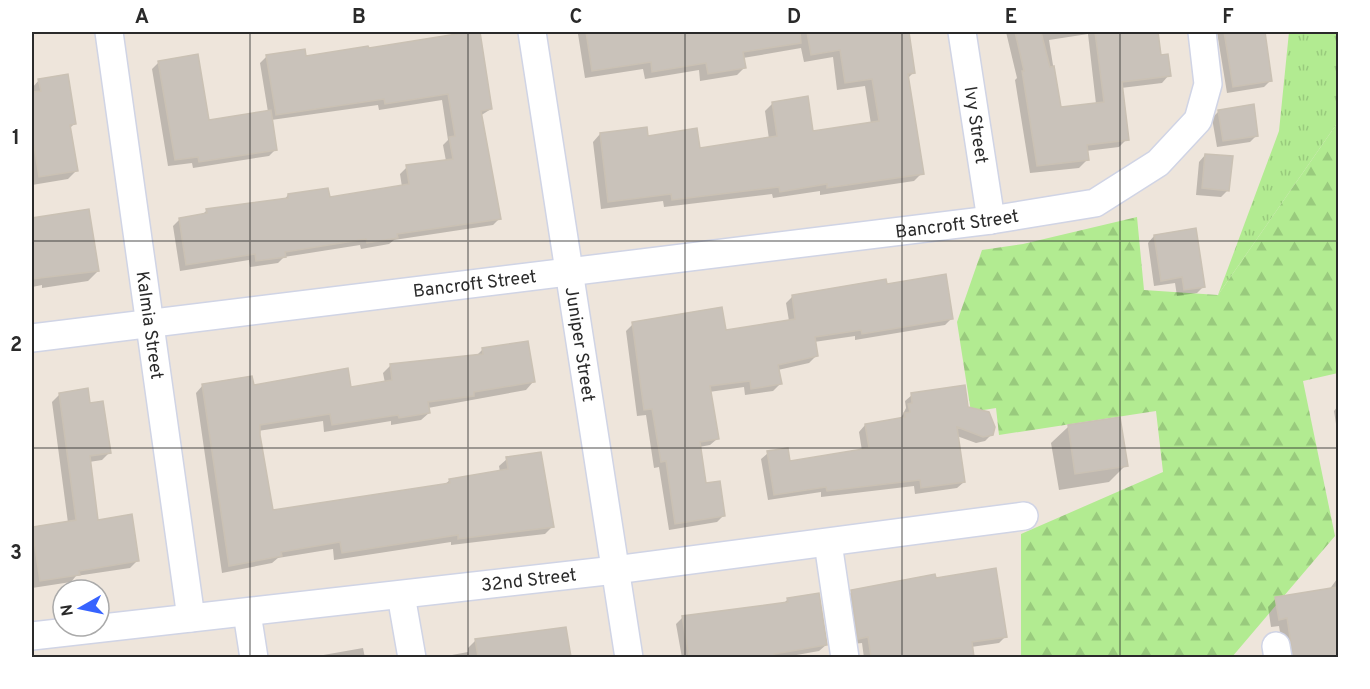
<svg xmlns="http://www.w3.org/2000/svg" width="1370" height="689" font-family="Overpass,sans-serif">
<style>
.grass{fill:url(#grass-tufts)}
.forest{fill:url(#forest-firs)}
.shadow{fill:#0003;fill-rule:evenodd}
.building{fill:#c9c2ba;stroke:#cac1b4;stroke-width:1.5}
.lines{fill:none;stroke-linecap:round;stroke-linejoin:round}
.minor-casing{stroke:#d0d4e5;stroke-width:30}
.minor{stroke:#fff;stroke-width:27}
.grid{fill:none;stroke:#2a2a2a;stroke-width:1.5;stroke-opacity:0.55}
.labels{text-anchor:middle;stroke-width:4.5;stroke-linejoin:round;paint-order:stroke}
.street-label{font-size:18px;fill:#2a2a2a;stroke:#fff}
.neatline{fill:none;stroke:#2a2a2a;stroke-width:2}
.grid-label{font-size:20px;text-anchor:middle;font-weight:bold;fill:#2a2a2a}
</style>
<defs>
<pattern id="grass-tufts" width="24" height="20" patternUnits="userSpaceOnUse" patternTransform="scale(1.5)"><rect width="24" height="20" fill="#b2eb91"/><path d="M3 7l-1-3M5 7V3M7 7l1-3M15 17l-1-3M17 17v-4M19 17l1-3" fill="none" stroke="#99ca7d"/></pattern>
<pattern id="forest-firs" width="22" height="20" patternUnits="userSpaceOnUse" patternTransform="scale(1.5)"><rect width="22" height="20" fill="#b2eb91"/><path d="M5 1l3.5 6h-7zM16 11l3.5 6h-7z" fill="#99ca7d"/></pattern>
</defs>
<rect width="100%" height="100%" fill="#eee5db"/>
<!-- grass -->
<path class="grass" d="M1289,32H1338V122L1218,295L1279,131Z"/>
<!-- forest -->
<path class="forest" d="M1338,122V373L1303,381L1335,536L1232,657H1021V534L1163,472L1156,411L999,435L996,408L971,412L957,322L982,250L1023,244L1137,217L1144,290L1218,295Z"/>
<!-- shadow -->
<path class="shadow" d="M479,32L491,109L480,116L499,219L493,225L394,240L389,244L361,249L360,245L284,257L278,263L250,267L249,260L180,271L173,226L180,219L201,216L207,210L284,200L288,195L328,198L402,187L400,174L407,167L446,161L443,145L448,140L442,100L379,110L378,105L271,120L275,150L269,156L193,168L192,163L168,166L152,69L159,62L208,121L268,112L260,63L267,56L305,57L368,50Z
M580,32H908L914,72L907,79L922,173L914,181L820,195V191L773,198L772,194L664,207L663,201L601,209L593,142L600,134L647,138L699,150L769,139L765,111L773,103L811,133L871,124L865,86L837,90L833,57L804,62L801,48L743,58L744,68L737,75L700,81L699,70L645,79L643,69L585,78L578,34Z
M1006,32H1156L1160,57L1169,75L1162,83L1121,88L1127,139L1119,147L1086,151L1087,160L1079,168L1030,173L1015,80L1017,78ZM1088,34L1096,104L1060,109L1049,40Z
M1217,32H1264L1271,80L1264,87L1227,93Z
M39,80L75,123L69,129L76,171L68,179L32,185V88Z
M1219,111L1257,135L1250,142L1217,147L1212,118Z
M1205,155L1228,190L1221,197L1196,195L1199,162Z
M88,210L98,271L88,281L42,288V285L32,287V219Z
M1154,236L1204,286L1197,293L1177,296L1175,283L1154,286L1148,243Z
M886,286L952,318L945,325L855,340V336L814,342L816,356L809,363L778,370L780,384L773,391L745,395L744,387L709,392L717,439L710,445L699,447L705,485L724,515L717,522L669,530L659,467L654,468L646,415L637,416L626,331L633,324L724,332L789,321L786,303L792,297Z
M483,349L533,382L526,390L428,408L429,413L421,420L391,425V421L324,432L323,421L258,431L272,512L444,485L450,480L500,472L499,466L507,459L553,526L545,534L451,545V542L334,560L333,549L278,558L272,563L222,573L196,393L203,385L349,388L385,383L383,373L391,365L476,356Z
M60,394L89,405L110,452L102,460L89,462L97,521L138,560L130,568L76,576L71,582L32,588V528L68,523L52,402Z
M912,395L967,408L991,435L985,441L976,443L957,436L964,482L957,488L915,494L914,486L821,497V492L768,500L761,459L768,453L789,462L862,451L859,432L865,425L900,420L906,408L905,401Z
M1338,406V437L1334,411Z
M1068,427L1126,465L1109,482L1059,490L1051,443Z
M1337,579L1338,641L1318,642L1320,658H1284L1279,626L1271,627L1268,607L1276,598L1329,590Z
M934,580L1005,637L999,643L971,647L973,658H864L862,643L852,644L845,598L852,592Z
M788,599L826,645L819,651L780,658H682L676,624L683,617L783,604Z
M565,629L570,658H436L468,652V648L476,640Z
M363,648L365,658H311L312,657Z"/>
<!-- building -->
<path class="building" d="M469,32H480L492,109L481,111L501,219L397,234L398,238L367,243L366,239L285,252L286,257L256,261L255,254L186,265L179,218L207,213L206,209L288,198V194L328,188L330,197L409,184L406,165L453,159L449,137L455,136L448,94L385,104L384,99L276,115L266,55L305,49L306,56L368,46L369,48Z
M586,32H800L801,43L743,52L746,68L708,74L706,63L652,72L651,62L592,71Z
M807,32H909L915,73L908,74L924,174L827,188V184L780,192L779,187L672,200L671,194L608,202L600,133L647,127L648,136L697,128L700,148L777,136L772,102L808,96L813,131L879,121L872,79L845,83L840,50L811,55Z
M1015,32H1041L1050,67L1054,66L1061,107L1104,102L1095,32H1158L1161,55L1168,54L1171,76L1122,82L1129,140L1087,145L1089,160L1037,166L1022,71H1024Z
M1224,32H1265L1272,81L1233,87Z
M198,54L209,120L271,110L277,150L199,162L198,157L175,160L158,61Z
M68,74L76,124L70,125L78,171L39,177L34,146L32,147V92L41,91L38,79Z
M1254,104L1258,136L1223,141L1218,110Z
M1205,154L1233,156L1229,191L1202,188Z
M89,209L99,271L32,279V218Z
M1196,228L1205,287L1184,290L1182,277L1161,281L1154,235Z
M946,274L953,319L862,334L861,330L815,337L818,356L778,365L782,384L751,389L750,381L710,386L719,439L700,442L706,483L720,481L725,516L675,524L666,461L661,462L652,409L644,410L632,322L722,307L726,330L795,319L792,295L886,279L887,284Z
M528,341L535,382L474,392V396L428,402L430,413L399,418L398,415L332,425L330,414L260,425V435L273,510L450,483L449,479L508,469L506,457L541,452L554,527L458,539V535L342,553L340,542L281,552L282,556L229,566L202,384L252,376L254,385L348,368L351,387L392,380L390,364L483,354L482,348Z
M965,385L968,407L989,412L995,427L993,435L983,437L957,427L965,482L921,488L920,480L827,491L826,487L774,495L767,451L788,448L790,461L869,448L865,424L905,417L904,413L910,412L908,404L912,403L911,393Z
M88,388L90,403L103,401L111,453L90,456L98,520L132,514L139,561L79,571L80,575L40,581L32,527L76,520L59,393Z
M1120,417L1128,466L1075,474L1068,425Z
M996,568L1007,637L972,642L974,657H871L868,637L858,639L851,590L935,574L936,578Z
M1338,587V657H1293L1287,618L1279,620L1275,597Z
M819,593L827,645L774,654L775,657H689L682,616L788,602L787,598Z
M566,627L571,657H478L475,639Z"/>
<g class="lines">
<!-- minor casing -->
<g class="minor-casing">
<g id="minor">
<path id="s1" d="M109,32L191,618"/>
<path id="s2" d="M532,32L629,658"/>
<path id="s3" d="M962,32L991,220"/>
<path id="s4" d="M32,338L991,220L1095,203L1158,163L1198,120L1208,84L1202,32"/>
<path d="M828,543L845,658"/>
<path d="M401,595L412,658"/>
<path d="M247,613L254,658"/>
<path id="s5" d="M32,636L615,570L1024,516"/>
<path d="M1276,646L1278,658"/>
</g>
</g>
<!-- minor -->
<use href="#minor" class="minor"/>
</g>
<!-- grid -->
<path class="grid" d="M250,32V658M468,32V658M685,32V658M902,32V658M1120,32V658M32,241H1338M32,448H1338"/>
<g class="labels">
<!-- street labels -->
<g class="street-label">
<text dy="6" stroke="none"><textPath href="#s3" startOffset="94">Ivy Street</textPath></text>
<text dy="6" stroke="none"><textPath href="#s4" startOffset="932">Bancroft Street</textPath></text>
<text dy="6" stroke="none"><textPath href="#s4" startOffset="446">Bancroft Street</textPath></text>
<text dy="6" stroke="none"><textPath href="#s1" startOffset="296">Kalmia Street</textPath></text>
<text dy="6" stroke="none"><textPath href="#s2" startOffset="316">Juniper Street</textPath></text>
<text dy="6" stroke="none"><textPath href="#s5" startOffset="500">32nd Street</textPath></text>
</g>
</g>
<!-- border -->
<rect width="1370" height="689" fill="none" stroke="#ffffff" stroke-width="66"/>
<!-- north arrow -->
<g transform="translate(81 608) rotate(261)"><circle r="28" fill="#ffffff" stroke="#aaaaaa" stroke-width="1.5"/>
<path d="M0-4.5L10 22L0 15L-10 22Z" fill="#3763ff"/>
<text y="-9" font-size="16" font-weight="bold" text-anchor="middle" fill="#2a2a2a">N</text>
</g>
<rect x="33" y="33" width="1304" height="623" class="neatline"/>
<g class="grid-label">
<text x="142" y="23">A</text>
<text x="359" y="23">B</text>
<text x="576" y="23">C</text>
<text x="794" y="23">D</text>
<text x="1011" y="23">E</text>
<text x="1228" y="23">F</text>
<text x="16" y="144">1</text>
<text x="16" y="351">2</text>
<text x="16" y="559">3</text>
</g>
</svg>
